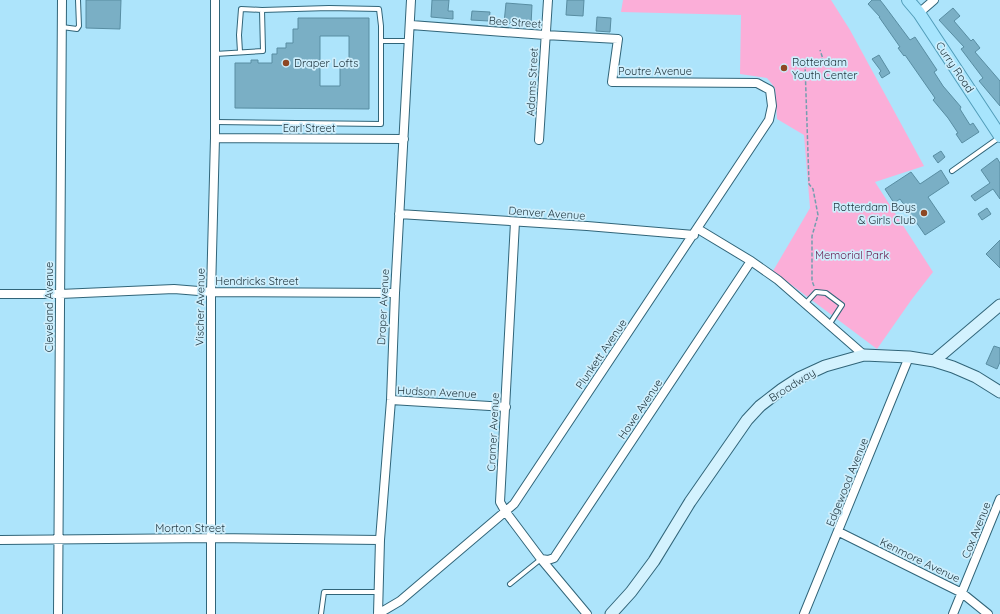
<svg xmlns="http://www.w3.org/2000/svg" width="1000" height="614" font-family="Quicksand,sans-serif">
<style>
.green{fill:#fbaed8}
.building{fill:#7aafc5;stroke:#588da2;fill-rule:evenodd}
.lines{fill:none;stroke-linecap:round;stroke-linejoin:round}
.lane-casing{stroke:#316579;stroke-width:6}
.street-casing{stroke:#316579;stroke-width:10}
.secondary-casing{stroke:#316579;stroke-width:13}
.primary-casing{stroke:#529db9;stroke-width:14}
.path{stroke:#749eaf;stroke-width:1.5;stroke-dasharray:4 2;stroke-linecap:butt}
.lane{stroke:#fff;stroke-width:4}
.street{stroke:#fff;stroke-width:8}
.secondary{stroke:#d3f2fe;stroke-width:11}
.primary{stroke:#a7e5fd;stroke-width:12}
.poi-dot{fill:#8e4723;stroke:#cdeefc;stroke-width:1.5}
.labels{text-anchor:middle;stroke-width:3.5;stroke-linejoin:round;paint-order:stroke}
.street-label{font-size:11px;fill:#20363f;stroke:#cdeefc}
.poi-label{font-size:11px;fill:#20363f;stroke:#cdeefc;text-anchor:start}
.park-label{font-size:11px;fill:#66174b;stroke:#cdeefc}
</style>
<rect width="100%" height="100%" fill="#ade4fb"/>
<!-- green -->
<path class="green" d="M623,0H831L850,30L924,166L875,182L933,272L912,299L877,349L773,271L810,208L804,135L777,119L775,88L767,78L740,74L741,15L621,12Z"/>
<!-- building -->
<path class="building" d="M86,0H121L120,29L86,28Z
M432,0H449L448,11H453V19L431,17Z
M567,0H584L583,16L566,15Z
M872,0H880L884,5L910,40L915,37L937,70L934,72L943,86L961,107L960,109L970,125L973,123L979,132L962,143L956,134L958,133L948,118L933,100L935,98L905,55L904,56L898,48L900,47L879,17H880L868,4Z
M506,3L532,5L531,25L504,23Z
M953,8L960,16L954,21L971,41L973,39L980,48L975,52L1000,81V106L979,81L983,78L961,49L964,47L939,20Z
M472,11L490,12L489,21L471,20Z
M597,17L611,18L610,32L596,31Z
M298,18H369V109L235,108V63H251V60H258V63H272V54H277V48H286V43H293V29H298ZM320,36H349V67H340V86H320Z
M879,55L890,73L882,78L879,73L881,71L872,59Z
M941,151L945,157L938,163L933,156Z
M997,158L1000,163V199L993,189L975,201L971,196L990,183L981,170Z
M941,170L949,183L928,197L945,222L925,235L900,199L894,203L885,189L911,172L920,184Z
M987,208L991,214L982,220L978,214Z
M1000,240V268L986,254Z
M994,346L1000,348V362L997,369L986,364Z"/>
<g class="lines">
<!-- lane casing -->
<g class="lane-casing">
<path id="lane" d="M62,27L77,29L79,26L78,0
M381,41H409
M240,52L239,35L241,9L262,10
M215,122L381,124V26L379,9L329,8L262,10L263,51L215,54
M952,171L1000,137
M805,304L816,292L826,293L842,305L829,325
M510,584L541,559
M321,614L324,592H379"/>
</g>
<!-- street casing -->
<g class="street-casing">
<path id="street" d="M919,13L934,0
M215,138L404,139
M539,140L548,0
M399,214L587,226L694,235
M515,222L500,502L505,511L541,559L587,614
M698,229L751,261L778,280L864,355
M0,294H60L174,289L211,292L395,293
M391,400L506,407
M839,532L962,593L988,614
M0,540L212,538L380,540
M541,559L548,560L554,558L751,261
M58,614L62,0
M211,614V292L215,138V0
M378,614L400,601L514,504L769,120L772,106L770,90L757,83L612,82L618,39L545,35L411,25
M378,614L380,540L391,400L395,293L411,0
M804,614L909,357
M953,614L1000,499"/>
</g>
<!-- secondary casing -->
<g class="secondary-casing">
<path id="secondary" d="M934,361L1000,305
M611,614L631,592L654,561L690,502L747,420L760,406L782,389L799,378L825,366L864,355L909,357L934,361L953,367L976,377L1000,392"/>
</g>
<!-- primary casing -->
<g class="primary-casing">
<path id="primary" d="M908,0L919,13L1000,136"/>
</g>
<!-- path -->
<path class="path" d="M814,286L812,281V236L818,215L813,189L809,184L805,64L823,59L820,50"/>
<!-- lane -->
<use href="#lane" class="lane"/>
<!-- street -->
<use href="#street" class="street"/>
<!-- secondary -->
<use href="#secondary" class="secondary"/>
<!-- primary -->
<use href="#primary" class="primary"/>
</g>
<!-- markers -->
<g class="poi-dot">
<circle cx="286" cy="63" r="4"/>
<circle cx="784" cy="68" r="4"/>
<circle cx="924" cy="213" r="4"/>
</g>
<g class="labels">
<!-- street labels -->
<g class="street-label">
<text transform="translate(515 22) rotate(4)" y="4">Bee Street</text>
<text transform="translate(955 67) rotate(56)" y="4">Curry Road</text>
<text x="655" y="75">Poutre Avenue</text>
<text transform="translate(532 82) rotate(-87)" y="4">Adams Street</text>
<text x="309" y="132">Earl Street</text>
<text transform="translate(547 213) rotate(4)" y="4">Denver Avenue</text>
<text x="257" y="285">Hendricks Street</text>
<text transform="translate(49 307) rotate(-90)" y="4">Cleveland Avenue</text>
<text transform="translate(200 307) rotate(-89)" y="4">Vischer Avenue</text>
<text transform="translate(383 307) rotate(-87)" y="4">Draper Avenue</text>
<text transform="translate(601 354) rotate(-56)" y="4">Plunkett Avenue</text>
<text transform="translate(792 385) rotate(-32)" y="4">Broadway</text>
<text transform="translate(437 392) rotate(3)" y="4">Hudson Avenue</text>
<text transform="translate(640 409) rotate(-56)" y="4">Howe Avenue</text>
<text transform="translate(493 432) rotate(-87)" y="4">Cramer Avenue</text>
<text transform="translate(847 482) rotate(-68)" y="4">Edgewood Avenue</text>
<text x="190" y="532">Morton Street</text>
<text transform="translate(976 530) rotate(-68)" y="4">Cox Avenue</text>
<text transform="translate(920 560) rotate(26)" y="4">Kenmore Avenue</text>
</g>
<!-- poi labels -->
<g class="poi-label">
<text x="792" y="66">Rotterdam<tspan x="792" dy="13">Youth Center</tspan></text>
<text x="294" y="67">Draper Lofts</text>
<text x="916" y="211" text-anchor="end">Rotterdam Boys<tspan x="916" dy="13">&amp; Girls Club</tspan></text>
</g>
<!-- park labels -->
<g class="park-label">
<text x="852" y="259">Memorial Park</text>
</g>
</g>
</svg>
